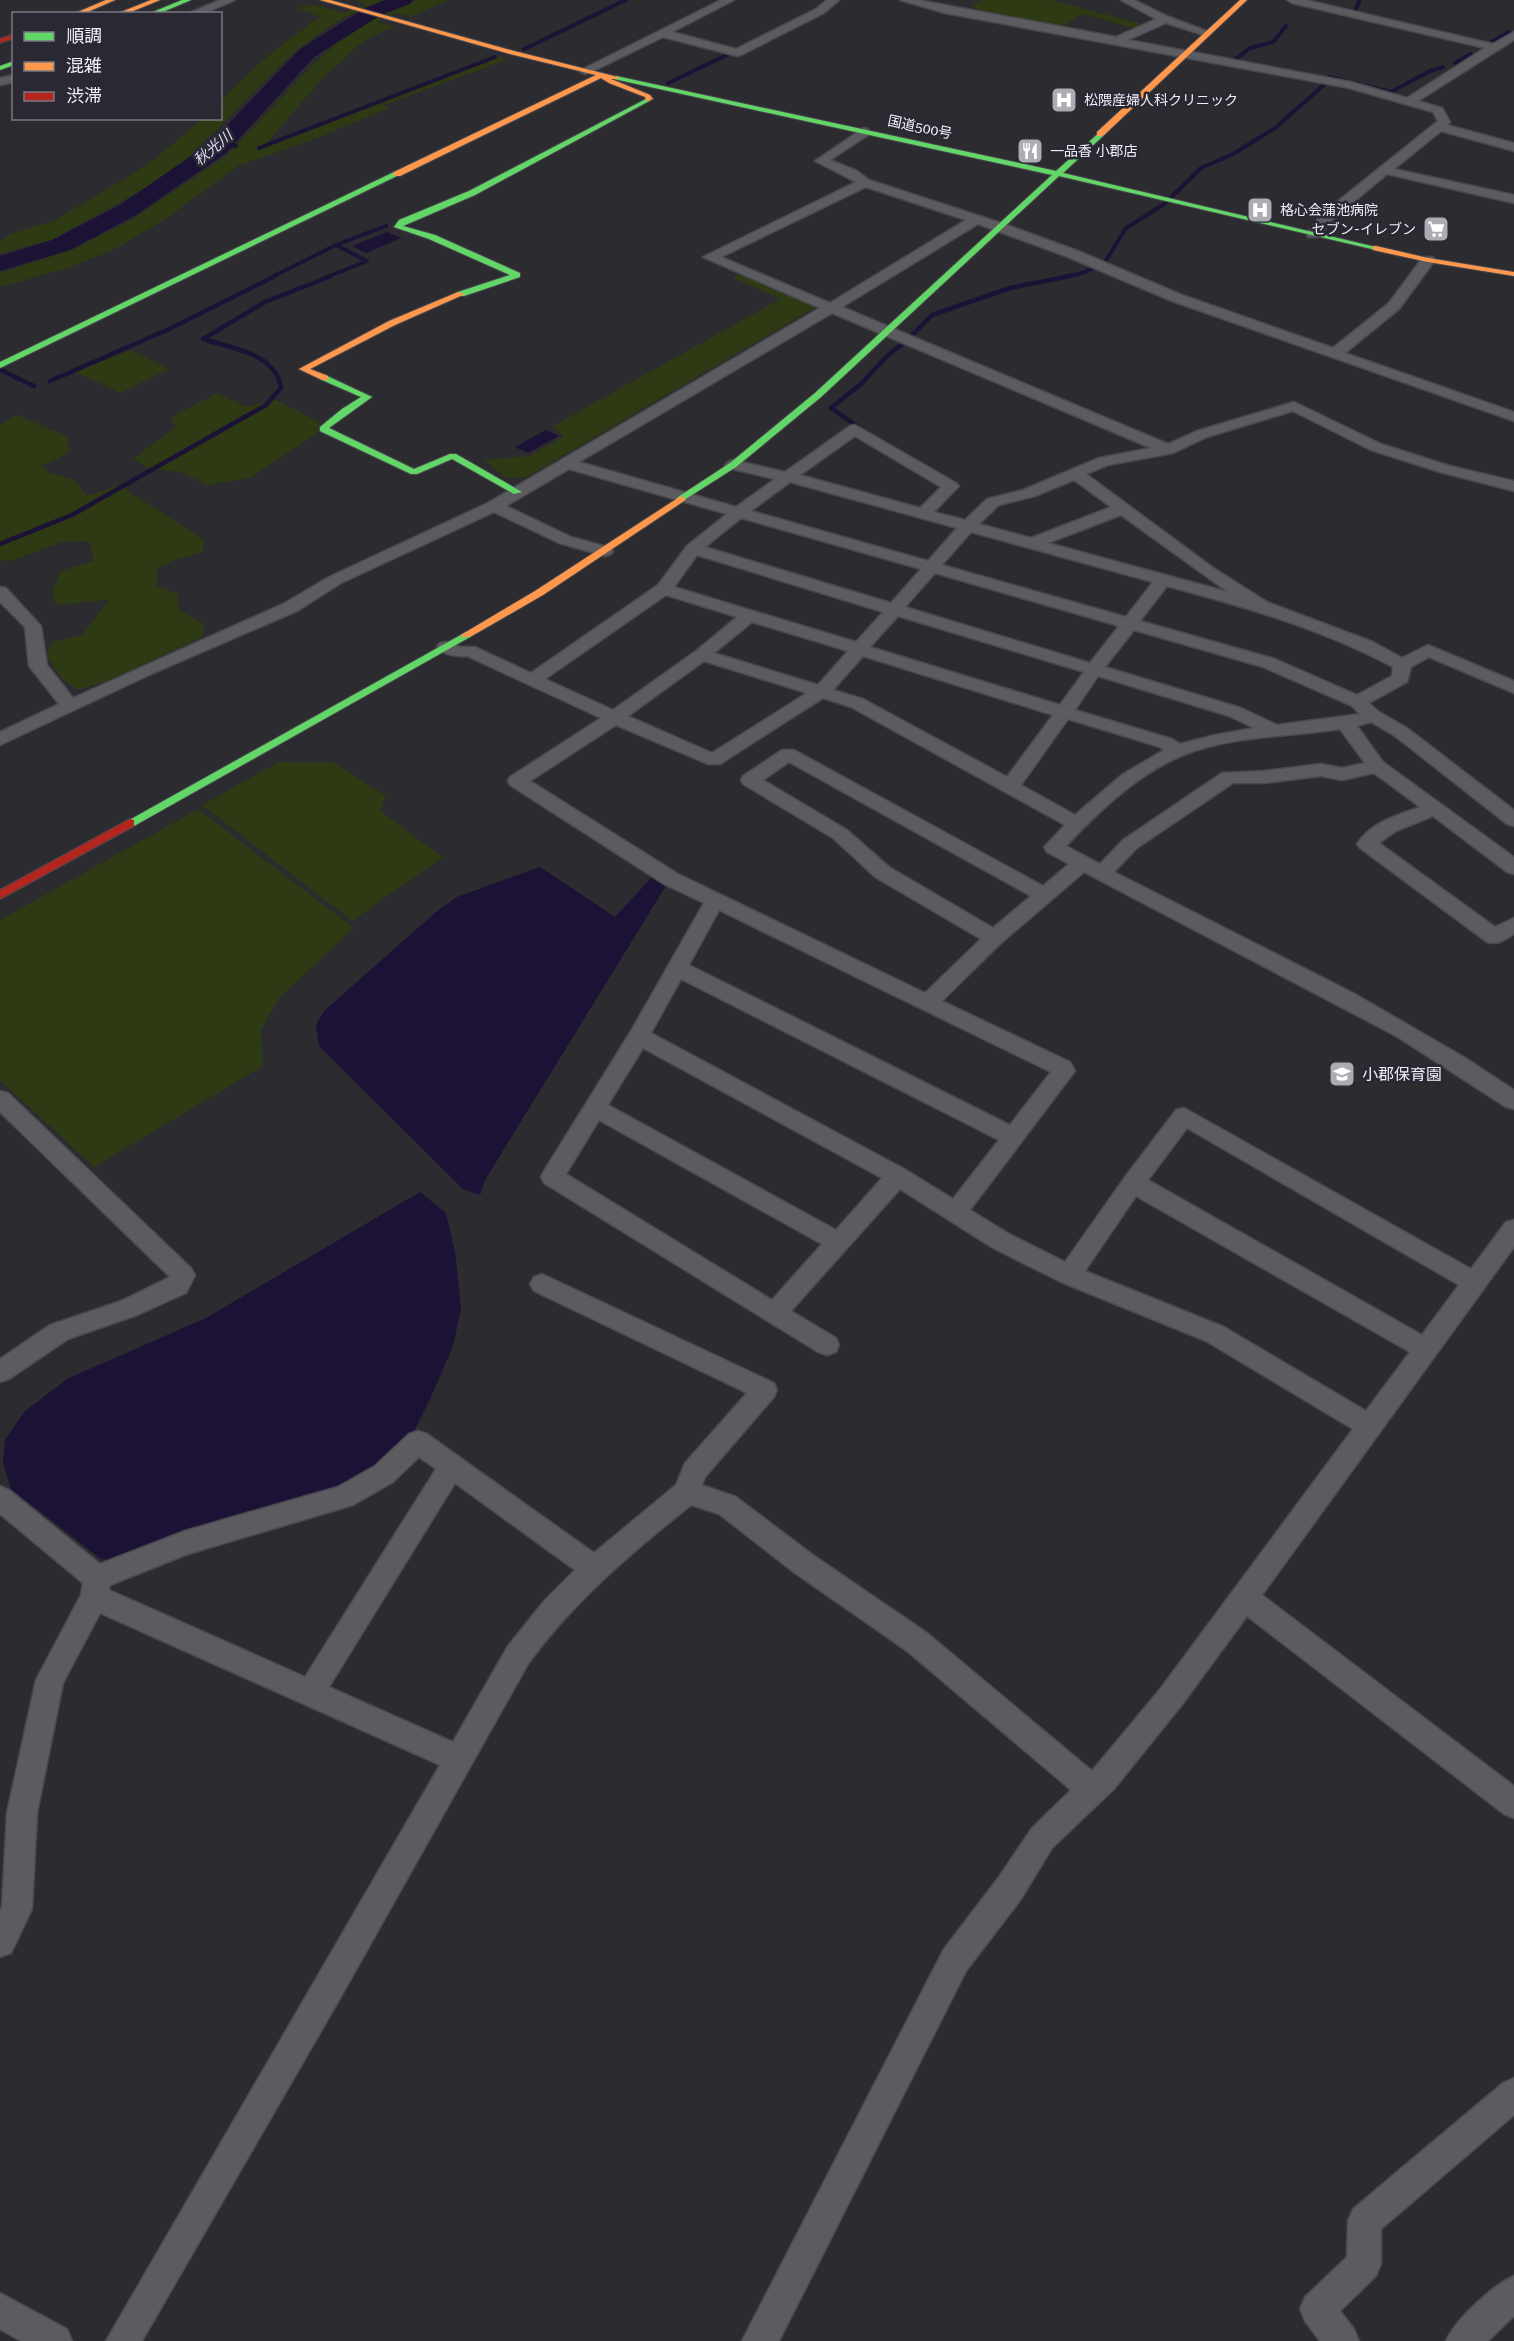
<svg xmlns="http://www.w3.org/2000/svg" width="1514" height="2341" font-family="'Roboto Serif','Noto Sans JP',serif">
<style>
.green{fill:#2e3a13}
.water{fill:#1b1236}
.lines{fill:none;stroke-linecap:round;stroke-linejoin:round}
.stream-far1{stroke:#1b1236;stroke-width:4}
.stream{stroke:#1b1236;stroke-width:4.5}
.river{fill:#1b1236;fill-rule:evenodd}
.street-casing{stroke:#49484e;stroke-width:3}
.fast-casing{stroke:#49484e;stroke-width:2}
.slow-casing{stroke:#49484e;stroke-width:2}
.jam-casing{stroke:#49484e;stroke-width:2}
.street{fill:#5c5b60;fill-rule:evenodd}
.fast{fill:#63d668;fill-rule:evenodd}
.slow{fill:#ff974d;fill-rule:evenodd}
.jam{fill:#b3261e;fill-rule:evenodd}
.labels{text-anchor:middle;stroke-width:5;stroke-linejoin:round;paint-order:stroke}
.far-poi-label{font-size:14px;fill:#f2f1f9;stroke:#292833;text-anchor:start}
.far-street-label{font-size:14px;fill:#f2f1f9;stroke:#292833}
.far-water-label{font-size:15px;font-style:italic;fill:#dedcf9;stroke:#292833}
.poi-label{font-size:16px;fill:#f2f1f9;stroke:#292833;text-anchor:start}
</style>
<rect width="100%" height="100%" fill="#2b2b30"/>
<!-- green -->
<path class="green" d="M360,0H384L337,21L293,53L187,159L145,188L54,239L0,254V242L10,234L55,220L121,181L157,157L202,119L220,118L221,101C248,73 274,48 307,27L308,23L321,17L297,8L311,4L344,13L366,4L357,1Z
M416,0H449L411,17L397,13L377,22L398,28L385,30L360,44L322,79L266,144L495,55L507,60L384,105L389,108L310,141L240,165L164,220L115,249L69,268L0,287V273L74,249L131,220L226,156L312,66L351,30L389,10Z
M981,0H1051L1142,24L1133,28L1083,14C1076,18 1066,26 1058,26C1040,26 984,15 971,5Z
M740,274L816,307L527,477L507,478L483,460L530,456L564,436L553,426L780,299L733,278Z
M131,350L169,369L121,393L75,372Z
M217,393L247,407L277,400L320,423L318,433L250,478L208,485L178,471L152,470L133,459L176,427L170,418Z
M17,415L67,436L70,452L43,466L50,473L75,480L87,496L119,485L204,540L203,552L178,559L157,568V586L178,594L179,610L205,625L201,638L107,681L79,690L62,679L46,655L53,642L82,635L109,600L56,605L52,592L61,571L94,561L89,541L62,542L14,560L0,561V425Z
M279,762H333L386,796L380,811L443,857L352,921L202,805Z
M198,809L354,928L279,998L261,1030L263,1066L94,1167L0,1080V920Z"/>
<!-- water -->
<path class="water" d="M387,232L401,238L366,253L352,246Z
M546,430L559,436L528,453L515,447Z
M540,867L615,917L652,877L667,884L485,1180L480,1195L463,1189L319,1046L316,1025L324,1011L436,912L457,897Z
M420,1192L446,1213L455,1252L461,1308L453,1346L430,1399L412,1435L384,1461L340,1487L222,1518L153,1546L124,1562L101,1559L11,1489L3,1463L5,1440L24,1412L67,1379L206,1318Z"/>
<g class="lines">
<!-- stream-far1 -->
<path class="stream-far1" d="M1355,11L1360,0
M1492,42L1509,32
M524,49L626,0
M1241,62L1233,61L1250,48L1273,42L1286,26
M1455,63L1471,54
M1329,77L1391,92L1430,71L1443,67
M668,83L729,54
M218,148L236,146
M259,148L495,57
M272,277L336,245L386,226
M327,277L367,261L336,245
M1063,277L1083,273L1105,262L1126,228L1163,205L1201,168L1233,154L1275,128L1325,84"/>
<!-- stream -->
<path class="stream" d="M1,370L34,386
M50,381L167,330L275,276
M863,430L831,408L861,384L888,355L905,342L932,315L1010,288L1071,276
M0,544L72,515L266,405L281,388C276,353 231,348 203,339L265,302L331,276"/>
<!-- river -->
<path class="river" d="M385,0H413L410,4L381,15L314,57L226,153L136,215L70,250L0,271V256L52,240L120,205L210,143L300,49L367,7Z"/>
<!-- street casing -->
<g class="street-casing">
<path id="street" d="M220,0H235L203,14H187Z
M721,0H734L672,32L736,49L816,9L827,0H839L824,13L741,55L737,56L663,37L589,73L585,74L579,71Z
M900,0H918L1116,37L1156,19L1121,0H1134L1169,17L1212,33L1207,36L1166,23L1128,40L1351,82L1407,98L1485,48L1292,3L1287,0H1306L1493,44L1514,32V40L1418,101L1442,108L1450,122L1447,125L1514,143V151L1441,131L1394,169L1514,195V203L1387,174L1332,220L1318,237H1308L1307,234L1322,214L1438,121L1433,112L1349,88L945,13Z
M14,75V82L0,85V78Z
M864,128L868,129V135L830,160L857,171L869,180L1004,224L1078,251L1182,295L1333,348L1389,303L1423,257H1433L1435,260L1399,309L1345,353L1514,412V421L1172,301L1068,257L978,224L842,307L1168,444L1197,431L1294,402L1381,444L1450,466L1514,481V491L1440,472L1371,450L1293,411L1207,437L1173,453L1108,465L1086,474L1212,567L1267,602L1373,642L1402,658L1428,645L1514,681V693L1429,657L1411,667L1407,682L1369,703L1379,712L1407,728L1514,810V826L1507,824L1395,736L1371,722L1357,726L1383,762L1514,857V874L1507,872L1433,816L1396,831L1379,843L1495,927L1514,918V934C1505,940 1498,945 1487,942L1360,848L1357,844C1371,822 1398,815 1420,807L1374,773L1342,780L1321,776L1264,783H1233L1137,848L1114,872L1353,993L1467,1059L1514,1090V1109L1506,1107L1396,1036L1084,872L1001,943L942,1001L1070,1062L1075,1071L970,1210L1009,1234L1065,1262L1125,1177L1176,1110L1184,1108L1471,1269L1506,1222L1514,1220V1247L1262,1595L1514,1786V1818L1504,1814L1247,1616L1181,1706L1114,1789L1052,1848L1021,1899L966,1971L779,2341H742L944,1949L999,1877L1032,1828L1071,1790L907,1651L795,1573L719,1514L691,1505C631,1553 573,1602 528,1664L339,2000L142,2341H106L440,1765L100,1613L63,1683L37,1813L32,1909L11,1953L0,1957V1911L2,1907L7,1813L36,1680L81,1595L83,1583L0,1514V1486L9,1490L100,1564L185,1531L338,1487L375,1466L409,1434L418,1431L427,1434L594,1553L676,1485L685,1463L747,1393L534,1291L530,1284L534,1277L542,1274L774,1383L777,1390L774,1397L705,1477L702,1485L736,1497L813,1555L927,1633L1092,1771L1161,1688L1353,1429L1206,1341L1061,1282L993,1248L900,1189L791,1311L836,1338L839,1345L836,1352L827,1355L818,1352L544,1183L541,1177L544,1171L631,1031L704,903L664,884L510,785L508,781L510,777L601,718L467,656C457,657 443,655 437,647L440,643L446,642L461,647H475L531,673L658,585L687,546L727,514L569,469L506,506L571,537L611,548L613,551L611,554L605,556L559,543L494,512L341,583L297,611L151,674L0,745V732L59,704L29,666L25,627L0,602V587L6,588L41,626L47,665L73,698L285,603L329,577L488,503L820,308L703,257L856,182L815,161ZM866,187L966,220L830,303L721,257ZM832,313L1151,448L1099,458L1023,490L987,499L965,520L934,512L956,489L959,486L956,483L855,425L850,426L785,472L733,460L728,462L725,465L728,468L775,479L736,507L579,462ZM855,436L941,487L920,508L800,475ZM1074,480L1111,507L1031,538L979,524L999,505L1035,496ZM790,482L957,528L928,561L751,511ZM1121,515L1228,592L1048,543ZM741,518L921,569L891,603L705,547ZM971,532L1153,582L1126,617L942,565ZM697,555L883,612L856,642L674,587ZM935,573L1119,626L1090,663L905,607ZM1167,586C1245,607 1322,629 1393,667L1392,676L1357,695L1275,659L1140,621ZM666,595L737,617L696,651L613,710L545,679ZM898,616L1084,672L1060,705L870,647ZM752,622L848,651L818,685L714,653ZM1134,630L1263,667L1352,706L1360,714L1277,725L1241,708L1105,667ZM863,656L1053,715L1007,777L863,699L833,690ZM704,661L807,693L712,753L628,716ZM1098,676L1229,716L1254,728L1215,735L1180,744L1172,739L1075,710ZM823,698L851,707L1065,825L1044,847L1047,852L1069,864L1043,886L794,750H782L743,776L741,780L743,784L833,838L875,877L981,939L925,993L678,874L530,781L616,725L708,764H720ZM1068,719L1160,747L1164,750L1123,774L1075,815L1021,785ZM1340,729L1365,763L1342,768L1321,764L1264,771L1222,773L1123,840L1100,864L1066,846C1100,810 1140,772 1186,754C1235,735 1290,737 1340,729ZM789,762L1031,896L993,928L889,867L847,830L763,780ZM719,910L1051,1072L1010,1125L689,965ZM681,979L999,1140L953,1199L906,1170L651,1033ZM643,1048L882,1178L836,1230L608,1105ZM599,1120L822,1244L772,1300L566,1174ZM1187,1128L1459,1285L1422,1335L1148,1180ZM1136,1196L1410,1352L1366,1411L1224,1327L1085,1271ZM419,1457L436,1469L305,1677L109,1590L110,1585L188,1554L353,1505L393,1482ZM455,1483L575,1570L545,1600L508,1646L453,1742L329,1687Z
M0,1091L8,1093L191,1268L195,1275L186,1293L137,1315L68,1339L9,1379L0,1382V1359L50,1325L121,1301L170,1277L0,1112Z
M1514,2078V2115L1381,2229V2264L1376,2276L1340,2311L1354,2329L1359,2341H1320L1305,2321L1300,2309L1305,2297L1347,2257L1348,2221L1353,2209L1503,2083Z
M1514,2276V2316L1488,2341H1446C1455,2320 1493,2285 1514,2276Z
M0,2293L67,2329L72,2341H21L0,2329Z"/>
</g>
<!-- fast casing -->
<g class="fast-casing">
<path id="fast" d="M182,0H191L158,14H148Z
M14,61V65L0,70V66Z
M616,76L1056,171L1100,132H1103V136L1063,173L1380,248L1376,250L1059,176L821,397L736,467L681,502L676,499L678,497L730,463L815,393L1052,175L614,79Z
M646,99L651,100L475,195L403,226L435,235L520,273V277L464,296H458V292L510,275L429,239L394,227L399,220L469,191Z
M394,172L401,174L0,368V362Z
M325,375L372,397L329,428L414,469L450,454H456L522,492L514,494L452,459L417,474H411L320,431V427L342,409L361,397L322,380L321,378Z
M466,632L471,635L470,637L134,826H126L124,823Z"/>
</g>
<!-- slow casing -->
<g class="slow-casing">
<path id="slow" d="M106,0H115L83,14H73Z
M151,0H160L126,14H116Z
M320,0H330L514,51L618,77V79H611L650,95L653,99L646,101L645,97L609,83L601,78L400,176H394V172L596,75L510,54Z
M1240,0H1247L1103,136H1097V132Z
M1376,246L1428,258L1514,272V276L1428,262L1373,250V246Z
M458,292L465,294L395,325L310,369L328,376V380H322L299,369L389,321Z
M681,496L686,499L684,501L543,595L470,637H462L461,635L535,591Z"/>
</g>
<!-- jam casing -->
<g class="jam-casing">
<path id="jam" d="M14,34V38L0,43V39Z
M130,819L134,820V826L0,899V890Z"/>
</g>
<!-- street -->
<use href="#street" class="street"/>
<!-- fast -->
<use href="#fast" class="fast"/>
<!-- slow -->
<use href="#slow" class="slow"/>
<!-- jam -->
<use href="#jam" class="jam"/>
</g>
<!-- icons -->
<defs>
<g id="hospital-square" transform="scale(1.35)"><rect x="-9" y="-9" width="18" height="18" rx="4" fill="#acacb3" stroke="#292833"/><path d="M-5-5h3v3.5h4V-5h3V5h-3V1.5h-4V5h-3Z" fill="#fff"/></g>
<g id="restaurant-square" transform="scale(1.35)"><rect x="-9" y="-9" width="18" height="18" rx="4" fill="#acacb3" stroke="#292833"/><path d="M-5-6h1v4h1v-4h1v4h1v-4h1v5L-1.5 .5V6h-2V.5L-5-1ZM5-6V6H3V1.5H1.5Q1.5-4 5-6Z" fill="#fff"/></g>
<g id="supermarket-square" transform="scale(1.35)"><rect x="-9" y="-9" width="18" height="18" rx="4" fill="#acacb3" stroke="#292833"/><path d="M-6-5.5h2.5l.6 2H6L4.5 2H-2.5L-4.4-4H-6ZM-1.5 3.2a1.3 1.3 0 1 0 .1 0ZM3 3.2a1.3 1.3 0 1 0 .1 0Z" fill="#fff"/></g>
<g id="school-square" transform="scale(1.35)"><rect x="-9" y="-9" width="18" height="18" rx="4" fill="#acacb3" stroke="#292833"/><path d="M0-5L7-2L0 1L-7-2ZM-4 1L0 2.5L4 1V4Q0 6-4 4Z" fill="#fff"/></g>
</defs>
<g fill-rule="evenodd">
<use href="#hospital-square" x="1064" y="100"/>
<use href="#restaurant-square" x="1030" y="151"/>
<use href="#hospital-square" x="1260" y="210"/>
<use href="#supermarket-square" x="1436" y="229"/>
<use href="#school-square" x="1342" y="1074"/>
</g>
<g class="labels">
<!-- far-poi labels -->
<g class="far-poi-label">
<text x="1084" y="105">松隈産婦人科クリニック</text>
<text x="1050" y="156">一品香 小郡店</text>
<text x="1280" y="215">格心会蒲池病院</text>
<text x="1416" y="234" text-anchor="end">セブン-イレブン</text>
</g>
<!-- far-street labels -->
<g class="far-street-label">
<text transform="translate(920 127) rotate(12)" y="5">国道500号</text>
</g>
<!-- far-water labels -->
<g class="far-water-label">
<text transform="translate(213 148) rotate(-40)" y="5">秋光川</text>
</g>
<!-- poi labels -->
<g class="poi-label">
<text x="1362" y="1080">小郡保育園</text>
</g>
</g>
<!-- legend -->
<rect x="12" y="12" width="210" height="108" fill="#292833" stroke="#797882" stroke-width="1.5"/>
<rect x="24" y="32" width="30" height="9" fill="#63d668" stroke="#797882" stroke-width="1.5"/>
<text x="66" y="42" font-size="18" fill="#f2f1f9">順調</text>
<rect x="24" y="62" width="30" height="9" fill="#ff974d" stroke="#797882" stroke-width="1.5"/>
<text x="66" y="72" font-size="18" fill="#f2f1f9">混雑</text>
<rect x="24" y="92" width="30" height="9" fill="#b3261e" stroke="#797882" stroke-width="1.5"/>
<text x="66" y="102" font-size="18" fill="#f2f1f9">渋滞</text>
</svg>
